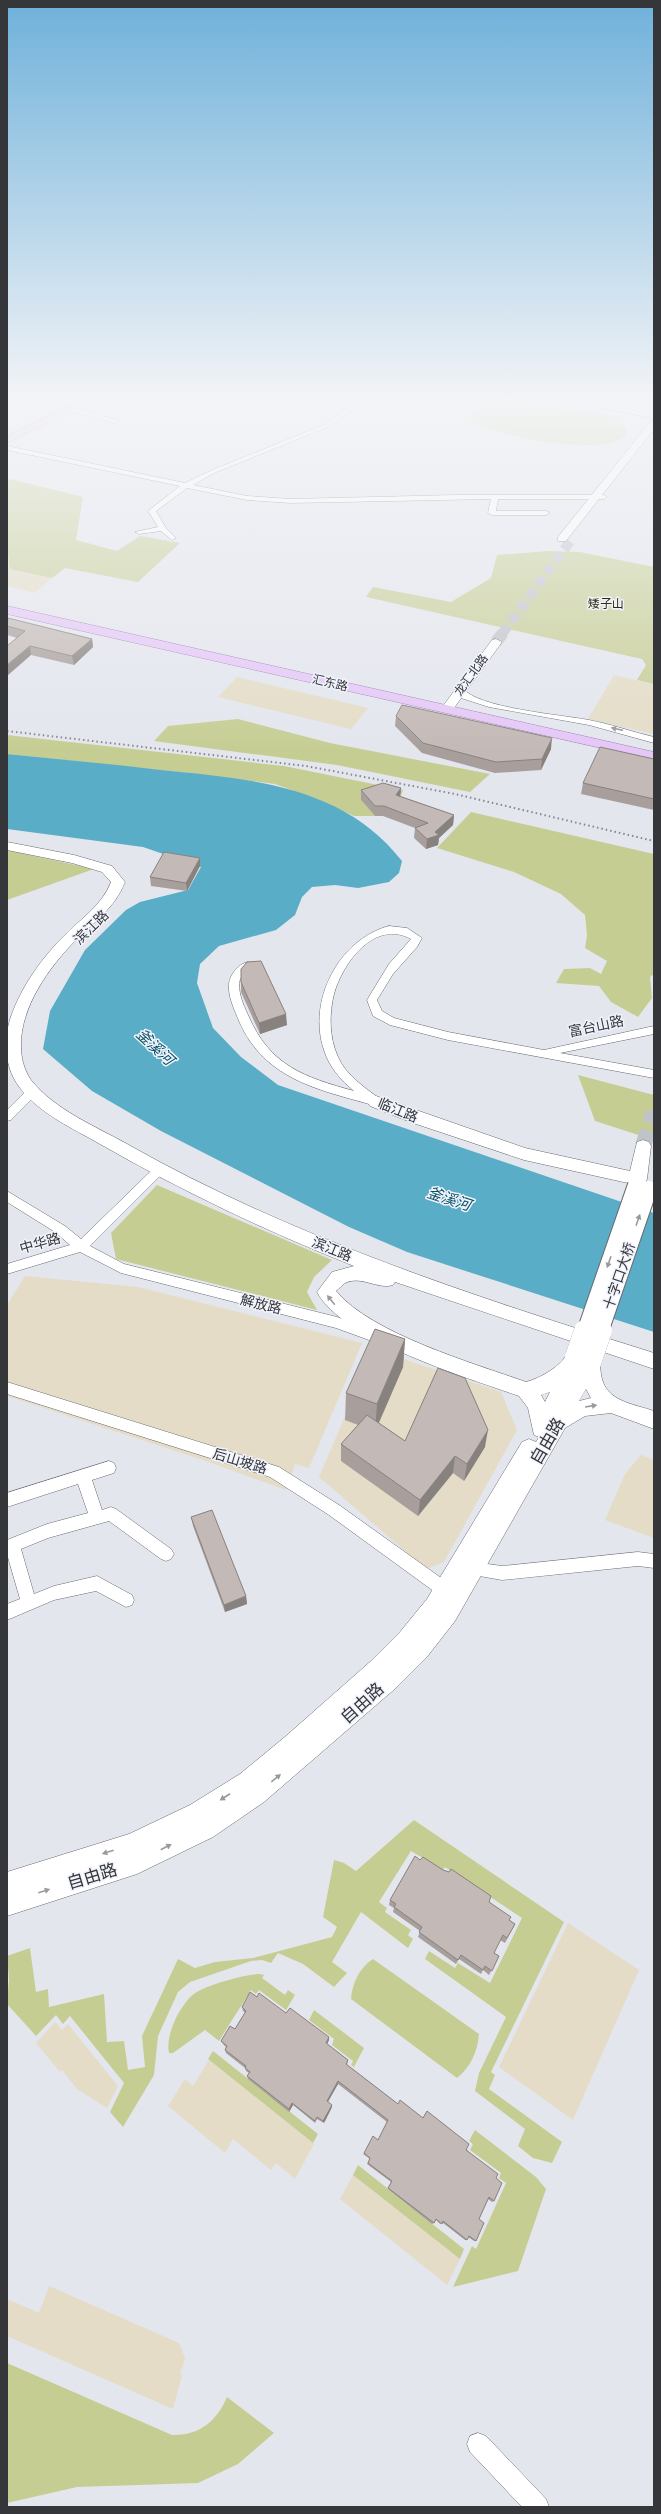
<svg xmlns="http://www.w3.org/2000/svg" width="661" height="2514" font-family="'Varela Round','Noto Sans SC',sans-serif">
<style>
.commercial{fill:#e4dcc6}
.green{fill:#c6cd93}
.water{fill:#59adc6}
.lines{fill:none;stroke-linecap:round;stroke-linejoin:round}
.secondary-tunnel-far2{stroke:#c1c3ca;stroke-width:10;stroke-dasharray:10 5;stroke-linecap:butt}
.secondary-tunnel-far1{stroke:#c1c3ca;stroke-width:12;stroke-dasharray:12 6;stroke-linecap:butt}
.secondary-tunnel{stroke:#c1c3ca;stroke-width:16;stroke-dasharray:16 8;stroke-linecap:butt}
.street-casing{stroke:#686a71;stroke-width:1}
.secondary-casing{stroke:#686a71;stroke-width:1}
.primary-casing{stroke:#9c7cb1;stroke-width:1}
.street{fill:#fff;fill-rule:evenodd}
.secondary{fill:#fff;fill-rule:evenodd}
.primary{fill:#e5c7f7;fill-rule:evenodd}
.rail{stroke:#85878c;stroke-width:2;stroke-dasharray:1.5 3;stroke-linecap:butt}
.secondary-bridge-far1-casing{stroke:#686a71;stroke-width:18;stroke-linecap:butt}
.secondary-bridge-casing{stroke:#686a71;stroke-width:22;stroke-linecap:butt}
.secondary-bridge-far1{stroke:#fff;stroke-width:16}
.secondary-bridge{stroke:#fff;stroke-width:22}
.wall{fill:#a89f9d}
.shaded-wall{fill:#88827f}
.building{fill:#c3b9b6;stroke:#88827f}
.oneway{fill:#9a9a9c}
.labels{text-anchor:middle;stroke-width:3;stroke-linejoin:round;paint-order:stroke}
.far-park-label{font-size:12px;fill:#2a2d0f;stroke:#f1f3fc}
.far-street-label{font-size:12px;fill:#353639;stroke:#f1f3fc}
.street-label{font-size:14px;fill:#353639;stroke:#f1f3fc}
.water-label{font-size:15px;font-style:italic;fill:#065263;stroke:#f1f3fc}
.near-street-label{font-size:17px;fill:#353639;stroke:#f1f3fc}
</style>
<rect width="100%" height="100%" fill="#e4e6ee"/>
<!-- commercial -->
<path class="commercial" d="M7,545L10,569L52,578L35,593L7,586Z
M614,675L654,684V734L588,719Z
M237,677L368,708L351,729L218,697Z
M25,1276L138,1287L362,1343L309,1468L295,1464L286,1490L206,1461L7,1396V1305Z
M374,1349L501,1392L517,1430L444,1562L426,1569L319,1477Z
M641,1455L654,1460V1538L605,1520L625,1474Z
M568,1923L639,1970L573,2120L499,2067Z
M55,2022L62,2030L68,2024L118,2086L107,2108L77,2089L62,2070L60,2072L36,2043Z
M209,2060L314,2144L295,2179L276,2163L271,2170L233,2139L225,2153L168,2106L185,2079L193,2086Z
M353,2175L460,2259L447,2285L340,2199Z
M49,2286L179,2343L185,2358L180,2374L182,2376L173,2409L7,2336V2299L39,2313Z"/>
<!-- green -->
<path class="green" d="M502,400H519L622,418L619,422L626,429V434C614,459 486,436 471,420L469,415L477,406Z
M10,479L83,497L76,540L117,551L140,536L180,543L138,582L65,568L52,578L10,569L7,545V481Z
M548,551L580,552L654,567V684L637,680L646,665L642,659L366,597L373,587L451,602L491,578L497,555Z
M238,719L330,743L490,774L470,792L337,765L154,741L168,726Z
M7,735L284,766L403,790L400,798L361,800L375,816H354L323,802L275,784L197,774L7,754Z
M471,812L654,854V974L650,977L652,998L638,1017L611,1002L599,986L556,983L564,969L590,968L601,974L607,961L585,948L587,935L585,915L561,894L514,872L437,848Z
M7,850L94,869L7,900Z
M578,1075L654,1095V1140L595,1121Z
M157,1185L332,1260L314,1277L307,1292L317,1310L116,1259L111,1233Z
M414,1820L564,1922L491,2072L495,2075L489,2089L562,2142L552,2163L533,2158L518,2146L525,2129L475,2091L479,2073L506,2017L425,1959L429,1951L455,1968L458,1963L490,1983L522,1918L445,1867L443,1870L411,1851L379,1902L387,1908L385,1912L411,1930L408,1935L413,1939L408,1948L361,1912L332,1962L347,1973L334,1987L303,1964L278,1953L271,1963L262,1960L251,1961L190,1982L178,1992L158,2036L154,2075L123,2127L110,2112L124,2083L70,2016L63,2024L56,2015L36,2036L7,2004L9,1979L7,1956L30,1948L36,1992L48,1989L49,2007L104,1994L107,2042L124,2041L128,2070L145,2067L142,2036L178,1959L195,1968L215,1962L253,1958L332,1937L337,1927L323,1917L334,1860L344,1863L356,1871Z
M373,1959L479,2034C478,2051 470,2068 457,2078L351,1999C352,1983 360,1967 373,1959Z
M260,1974L264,1975L262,1978L285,1995L288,1990L295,1995L286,2010L259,1990L256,1994L251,1990L219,2041L205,2030L173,2053H169C165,2035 180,2004 195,1993C207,1985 246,1974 260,1974Z
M314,2010L364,2048L354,2067L351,2065L353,2061L332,2045L334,2039L309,2020Z
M213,2051L318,2134L313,2143L208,2059Z
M475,2130L536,2177L546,2189L518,2271L453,2287L472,2246L476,2249L506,2183L499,2178L501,2173L470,2150L473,2144L469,2141Z
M358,2165L464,2249L460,2259L353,2175Z
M7,2363L172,2435C199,2436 217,2421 227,2397L274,2433L238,2464L198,2483L77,2487L7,2503Z"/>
<!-- water -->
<path class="water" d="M7,754C58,759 110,764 161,770C250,779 343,785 402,861L399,873L389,882L358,888L335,885L312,887L302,897L295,915L276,930L219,946L200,964L197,983L213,1028L241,1057L278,1085L654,1213V1332L407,1252L349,1227L161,1131L92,1091L43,1049L50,1011L85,950L126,910L140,902L188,890L201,867L143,847L7,829Z"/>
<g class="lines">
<!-- secondary-tunnel-far2 -->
<path class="secondary-tunnel-far2" d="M502,634L571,540"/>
<!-- secondary-tunnel-far1 -->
<path class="secondary-tunnel-far1" d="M496,642L503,633"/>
<!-- secondary-tunnel -->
<path class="secondary-tunnel" d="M643,1146L654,1112"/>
<!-- street casing -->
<g class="street-casing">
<path id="street" d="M358,400H365L330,426L214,473L193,485L247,496L291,499L456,495H604L607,497L604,499H498L496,511H546L550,513L546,515H492L488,513L491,499L291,503L247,500L187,488L156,511L166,528L176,538L172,540L161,531L139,534L135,532L158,527L148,511L180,486L7,450V446L185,483L210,471L326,424Z
M562,400H574L654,414V418Z
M70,407L117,420L118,421L115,423L68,410Z
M457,688H463C476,708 563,715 589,720C611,724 632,732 654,737V743L589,725L489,707L461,698L456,690Z
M389,926L407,928L422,938L417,947L393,974L377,1000L382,1011L394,1018L448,1032L544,1050L654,1026V1034L560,1053L654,1070V1078L448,1040L390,1025L373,1016L367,1000L389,964L411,939C375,919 343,962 334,994C329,1014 329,1037 338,1057C346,1075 364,1087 380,1099L382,1102L380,1105L376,1106C321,1090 265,1081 239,1021C235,1011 230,1001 229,990C227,978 237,964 248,962L253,965L240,979C237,991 243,1004 248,1015C270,1066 304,1077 354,1091C341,1080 329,1067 324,1050C307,1001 339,939 389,926Z
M33,1087L39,1091L37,1094L11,1120L7,1121V1110L29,1088Z
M158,1166L162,1168L164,1171L162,1174L90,1246L124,1264L337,1317L385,1334L387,1338L385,1342L380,1344L336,1328L121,1273L80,1252L7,1274V1264L70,1245L55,1232L7,1202V1191L65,1226L81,1239L154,1168Z
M7,1382L279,1467L339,1505L451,1585L453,1590L451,1595L445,1597L439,1595L329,1515L270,1477L7,1394Z
M109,1461L114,1463L116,1468L114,1473L92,1480L102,1510L111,1507L116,1509L171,1549L174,1554L171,1559L166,1561L161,1559L109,1521L48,1538L21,1549L34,1594L54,1586L97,1576L132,1595L134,1600L132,1605L126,1607L96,1591L54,1600L7,1620V1604L20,1599L7,1554V1540L47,1524L88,1513L78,1484L7,1507V1493Z
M638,1552L654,1554V1568L638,1566L502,1580L468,1574L465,1569L468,1564L473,1562L502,1566Z
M478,2433L486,2436L546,2499L549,2507H522L470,2452L467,2444L470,2436Z"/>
</g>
<!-- secondary casing -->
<g class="secondary-casing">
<path id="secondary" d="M654,420V429L566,541H558V537L651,421Z
M496,639L502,642L451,712H443V706L492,640Z
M7,842L74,855L112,866L125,882C115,908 94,922 75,941C49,967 20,1008 21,1046C21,1058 24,1070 31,1080C55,1110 95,1126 127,1144C293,1238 473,1296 654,1353V1369L395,1282L393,1285C378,1290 361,1275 345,1283L336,1291C372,1334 473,1363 526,1382C541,1378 562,1366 569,1351L576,1349L583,1351L585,1357L590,1355L597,1357C601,1365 600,1374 603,1382C610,1402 637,1405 654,1411V1429L611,1413L585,1416L565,1428L455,1621L426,1658L397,1687L264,1802L213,1837L137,1874L7,1916V1872L129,1834L190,1805L240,1774L286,1736L371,1661L400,1632L427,1599L522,1442L529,1439L536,1442L539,1437L534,1435L528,1408L519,1396C468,1378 342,1340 317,1292L332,1272L354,1266C266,1231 182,1191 100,1144C72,1128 40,1114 20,1088C6,1070 3,1045 9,1023C18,991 42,957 66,934C83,917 102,905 111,882L102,872L72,863L7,850ZM586,1389L591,1398L579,1401ZM550,1392L545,1402L541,1395Z
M376,1096L525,1148L630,1171L637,1142L643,1140L649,1142L651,1146L647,1179L642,1190L636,1191L630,1190L628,1183L524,1160L413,1123L370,1106L368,1102L370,1098Z"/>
</g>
<!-- primary casing -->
<g class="primary-casing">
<path id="primary" d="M81,400H93L7,443V436Z
M7,606L654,752V760L7,614Z"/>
</g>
<!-- street -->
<use href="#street" class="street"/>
<!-- secondary -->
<use href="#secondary" class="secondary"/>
<!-- primary -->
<use href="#primary" class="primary"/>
<!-- rail -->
<path class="rail" d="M7,731L306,766L455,794L654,841"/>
<!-- secondary-bridge-far1 casing -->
<g class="secondary-bridge-far1-casing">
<path id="secondary-bridge-far1" d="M585,1332L636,1185
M600,1332L649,1189"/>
</g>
<!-- secondary-bridge casing -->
<g class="secondary-bridge-casing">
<path id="secondary-bridge" d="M576,1357L585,1331
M590,1363L601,1331"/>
</g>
<!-- secondary-bridge-far1 -->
<use href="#secondary-bridge-far1" class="secondary-bridge-far1"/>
<!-- secondary-bridge -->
<use href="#secondary-bridge" class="secondary-bridge"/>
</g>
<!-- wall -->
<path class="wall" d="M7,621L92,639L93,647L74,665L31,655L17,638L7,635Z
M396,716L551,749L541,770L495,773L422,753L395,726Z
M654,759V810L581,794L583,783Z
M401,788L400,796L454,815L453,825L439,838L438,845L426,849L414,838L415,828L383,816H375L361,800V790Z
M200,866L187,891L151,886L150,877Z
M241,982L287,1025L260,1034L241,992Z
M405,1339L403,1367L379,1423L405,1441L485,1447L464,1481L453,1473L418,1516L341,1461V1444L358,1425L345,1420L346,1393Z
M191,1517L246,1596L247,1604L225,1612L193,1526Z
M420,1860L489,1902L509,1920L515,1924L505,1943L500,1940L494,1953L499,1956L489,1975L483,1970L481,1974L459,1959L456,1964L418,1937L420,1931L393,1912L394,1908L389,1905L390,1900Z
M257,1997L329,2037V2040L327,2044L348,2060L347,2065L398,2104L423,2118L427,2111L496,2178L494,2201L492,2202L488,2199L479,2219L476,2241H474L468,2237L467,2240H465L443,2223L440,2224L436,2220L434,2223L432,2224L388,2189L391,2182L367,2164L370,2159L363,2154L364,2153L378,2140L387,2122L338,2084L328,2102L332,2107L324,2123L317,2119L315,2123L293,2105L289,2112L248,2079L247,2076L249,2073L246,2071L245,2068L226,2053L225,2050L226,2047L223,2044L221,2041L235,2029L245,2013L243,2011L242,2007Z"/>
<!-- shaded-wall -->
<path class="shaded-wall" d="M92,639L93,647L74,665L72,656Z
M30,646L31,655L7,676V665Z
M552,738L551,749L541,770L542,759Z
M401,788L400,798L396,795Z
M454,815L453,825L439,838L438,845L426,849L427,839Z
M200,858V866L187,891L186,883Z
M286,1014L287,1025L260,1034L259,1023Z
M405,1339L403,1367L375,1431L377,1404Z
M488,1430L485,1447L464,1481L467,1464Z
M455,1456L453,1473L418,1516L420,1500Z
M246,1596L247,1604L225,1612L224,1605Z
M329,2037V2040L326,2046V2043Z
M338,2081V2084L327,2103V2101Z
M292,2103L293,2105L289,2112V2109Z
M332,2105V2107L324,2123L323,2121Z"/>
<!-- building -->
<path class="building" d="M8,618L92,639L72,656L30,646L7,665V646L25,631L7,626Z
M402,705L552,738L542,759L496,762L423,743L396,716Z
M600,747L654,759V799L583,783Z
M383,783L401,788L396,795L454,815L435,832L439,835L427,839L415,828L428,823L384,806H375L361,790Z
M164,852L200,858L186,883L150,877Z
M261,961L286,1014L259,1023L241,982V969L247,962Z
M375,1329L405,1339L377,1404L346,1393Z
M438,1368L465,1378L488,1430L467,1464L455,1456L420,1500L341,1444L367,1415L405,1441Z
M212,1510L246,1596L224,1605L191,1517Z
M415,1856L420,1860L423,1857L443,1870L449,1872L451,1869L491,1896L489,1902L511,1917L509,1920L515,1924L507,1938L503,1935L494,1953L499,1956L492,1971L485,1966L483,1970L461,1955L458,1960L419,1932L422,1927L394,1907L396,1904L390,1900Z
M250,1992L257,1997L259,1993L286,2013L290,2008L329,2037L326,2043L348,2060L346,2064L398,2104L400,2100L423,2118L427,2111L469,2144L466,2150L498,2174L496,2178L502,2183L494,2201L489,2197L479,2219L484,2223L476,2241L469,2236L467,2240L443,2221L442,2224L436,2219L434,2223L388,2188L392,2181L368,2163L370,2158L364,2153L373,2136L378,2140L388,2120L338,2081L327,2101L332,2105L323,2121L317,2117L315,2121L292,2103L289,2109L247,2076L250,2072L245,2068L246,2066L225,2050L227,2046L221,2041L230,2026L235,2029L246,2011L242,2007Z"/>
<!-- one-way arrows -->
<defs><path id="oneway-solid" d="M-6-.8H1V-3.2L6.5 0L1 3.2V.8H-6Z"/></defs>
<g class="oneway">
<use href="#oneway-solid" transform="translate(617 729) rotate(-167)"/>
<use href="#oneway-solid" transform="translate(638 1220) rotate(-71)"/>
<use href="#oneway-solid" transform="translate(609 1262) rotate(109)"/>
<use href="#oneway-solid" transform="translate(331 1300) rotate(-129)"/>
<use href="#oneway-solid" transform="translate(591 1406) rotate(-9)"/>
<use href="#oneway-solid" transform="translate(276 1778) rotate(-39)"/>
<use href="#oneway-solid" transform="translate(225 1797) rotate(147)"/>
<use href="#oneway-solid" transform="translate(166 1847) rotate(-27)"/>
<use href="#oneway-solid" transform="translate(108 1852) rotate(162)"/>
<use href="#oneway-solid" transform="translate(44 1891) rotate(-17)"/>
</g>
<!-- sky -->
<linearGradient id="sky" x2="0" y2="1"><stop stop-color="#6fb1da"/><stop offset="0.53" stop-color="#f3f4f7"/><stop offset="1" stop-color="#f3f4f7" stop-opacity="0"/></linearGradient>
<rect width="661" height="752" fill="url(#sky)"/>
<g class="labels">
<!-- far-park labels -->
<g class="far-park-label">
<text x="606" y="608">矮子山</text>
</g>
<!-- far-street labels -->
<g class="far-street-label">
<text transform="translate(471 675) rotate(-54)" y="4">龙汇北路</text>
<text transform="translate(330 683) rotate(13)" y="4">汇东路</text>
</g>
<!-- street labels -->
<g class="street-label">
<text transform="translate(91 927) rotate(-44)" y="5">滨江路</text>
<text transform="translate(596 1026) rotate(-12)" y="5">富台山路</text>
<text transform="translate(398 1110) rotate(22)" y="5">临江路</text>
<text transform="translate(40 1243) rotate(-16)" y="5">中华路</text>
<text transform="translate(332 1249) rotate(22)" y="5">滨江路</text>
<text transform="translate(619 1276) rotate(-71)" y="5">十字口大桥</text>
<text transform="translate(261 1304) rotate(14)" y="5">解放路</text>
<text transform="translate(240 1461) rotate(17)" y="5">后山坡路</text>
</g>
<!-- water labels -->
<g class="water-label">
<text transform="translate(155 1047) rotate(43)" y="5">釜溪河</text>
<text transform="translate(449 1199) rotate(18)" y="5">釜溪河</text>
</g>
<!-- near-street labels -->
<g class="near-street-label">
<text transform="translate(547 1441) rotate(-60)" y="6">自由路</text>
<text transform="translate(362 1703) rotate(-42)" y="6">自由路</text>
<text transform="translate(92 1876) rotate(-17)" y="6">自由路</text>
</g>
</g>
<!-- border -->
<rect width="661" height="2514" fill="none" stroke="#353639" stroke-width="16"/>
</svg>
